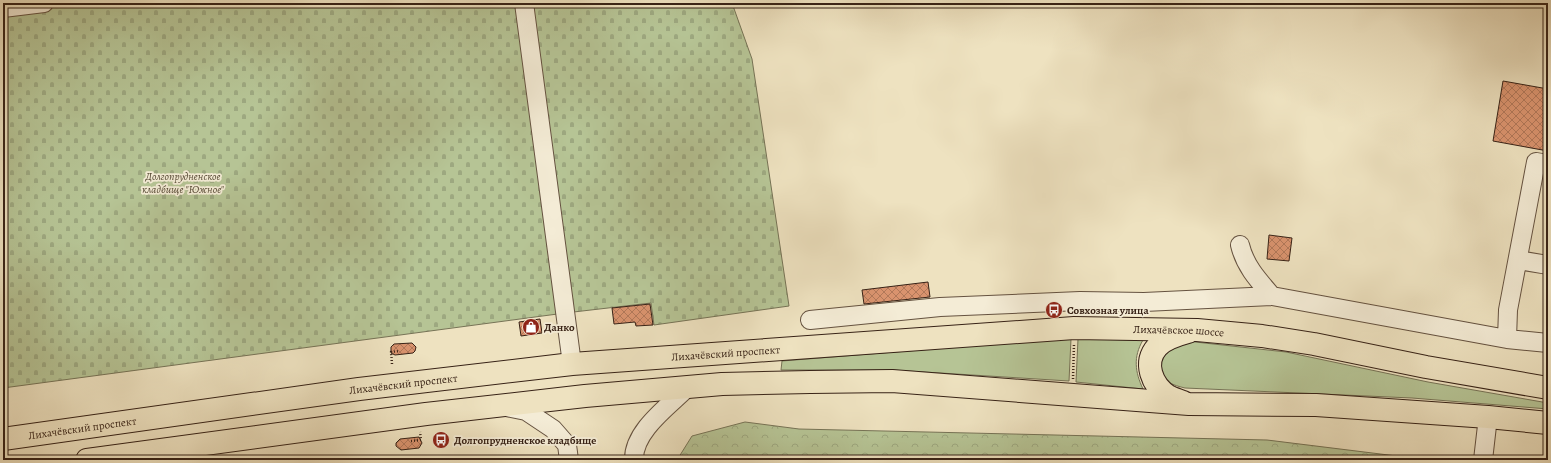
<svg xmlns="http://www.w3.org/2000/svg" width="1551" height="463" font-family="Alegreya,serif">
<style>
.grass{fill:#b6c495;stroke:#767356}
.forest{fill:url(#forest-crowns);stroke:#767356}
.cemetery{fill:url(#cemetery-stones);stroke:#767356}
.building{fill:url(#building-cross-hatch);stroke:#372216}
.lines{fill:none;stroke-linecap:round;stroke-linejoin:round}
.minor-casing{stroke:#655240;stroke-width:20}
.major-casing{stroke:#372216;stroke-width:24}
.path{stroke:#372216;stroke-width:2.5;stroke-dasharray:1 2;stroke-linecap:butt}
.minor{stroke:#f4ecd6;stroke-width:18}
.major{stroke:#eee2c0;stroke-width:22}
.labels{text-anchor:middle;stroke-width:3.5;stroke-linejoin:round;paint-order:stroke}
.park-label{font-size:11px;font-style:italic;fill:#574a36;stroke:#f4ecd6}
.poi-label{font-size:11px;font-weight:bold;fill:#372216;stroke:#f4ecd6;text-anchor:start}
.street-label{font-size:11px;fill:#372216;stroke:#f4ecd6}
</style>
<defs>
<pattern id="forest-crowns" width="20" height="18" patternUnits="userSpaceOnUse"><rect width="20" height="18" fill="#b6c495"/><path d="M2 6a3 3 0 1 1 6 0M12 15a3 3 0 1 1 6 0" fill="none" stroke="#9da880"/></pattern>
<pattern id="cemetery-stones" width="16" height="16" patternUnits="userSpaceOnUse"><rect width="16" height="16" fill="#b6c495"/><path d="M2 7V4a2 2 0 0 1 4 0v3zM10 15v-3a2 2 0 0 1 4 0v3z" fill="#9da880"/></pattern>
<pattern id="building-cross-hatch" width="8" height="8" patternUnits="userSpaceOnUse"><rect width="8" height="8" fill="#d9936e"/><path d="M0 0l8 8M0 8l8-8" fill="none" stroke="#b17859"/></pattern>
</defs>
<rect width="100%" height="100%" fill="#eee2c0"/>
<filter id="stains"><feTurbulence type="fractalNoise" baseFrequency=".005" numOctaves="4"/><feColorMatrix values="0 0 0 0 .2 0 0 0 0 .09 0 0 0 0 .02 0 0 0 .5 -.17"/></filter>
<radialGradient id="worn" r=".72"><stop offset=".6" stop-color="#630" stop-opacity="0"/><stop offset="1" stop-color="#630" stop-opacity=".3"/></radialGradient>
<!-- grass -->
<path class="grass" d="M1071,339L1069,381L892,370H781L782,361L970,346Z
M1078,339L1143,340C1133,357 1135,372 1143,389L1076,382Z
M1186,341L1286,352L1428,382L1548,403V409L1412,398L1185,388C1168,384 1160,380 1161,361C1161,357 1162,352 1165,349C1170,345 1180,343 1186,341Z"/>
<!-- forest -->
<path class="forest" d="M745,422L799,429L1267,440L1429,460H677L692,436Z"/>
<!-- cemetery -->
<path class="cemetery" d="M3,3H732L752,59L789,306L654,325L651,303L565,313L3,388Z"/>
<!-- building -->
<path class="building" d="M1503,81L1548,89V151L1493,141Z
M1269,235L1292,238L1289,261L1267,259Z
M928,282L930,297L864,304L862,290Z
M650,304L653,325L636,326L635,322L614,324L612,308Z
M540,319L542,333L521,336L519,322Z
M412,343L416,347L415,351L413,353L395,355L391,353V347L394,344Z
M419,437L422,443L419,448L401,450L396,446V443L400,439Z"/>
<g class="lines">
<!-- minor casing -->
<g class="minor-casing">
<path id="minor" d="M524,3L572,364
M3,8L44,3
M1240,245C1245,266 1258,280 1272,296L1507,339L1548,343
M1518,260L1548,265
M810,320L940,307L1080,301L1144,302L1272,296
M1507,339L1508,310L1536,162L1548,164
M506,407L526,411L553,429L567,445L569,460
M634,460C633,431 669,406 688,387
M1483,460L1488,417"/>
</g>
<!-- major casing -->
<g class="major-casing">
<g id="major">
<path d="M1183,402C1178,400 1172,398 1168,396C1152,385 1143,363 1157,347C1164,339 1177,335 1188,332"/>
<path id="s1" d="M3,439L359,389L572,364L1074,328L1197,330L1262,336L1314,344L1426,367L1548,388"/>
<path d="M87,460L426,414L585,396L722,384L810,382L892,381L1189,404L1316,405L1488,417L1548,423"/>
</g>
</g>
<!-- path -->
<path class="path" d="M392,364L391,352L399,351
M1073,379L1074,344
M411,441L421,440L420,432"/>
<!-- minor -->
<use href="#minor" class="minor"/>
<!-- major -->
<use href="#major" class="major"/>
</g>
<!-- icons -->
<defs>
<g id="bus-disc" transform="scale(0.9)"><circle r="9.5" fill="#8f2418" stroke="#f4ecd6"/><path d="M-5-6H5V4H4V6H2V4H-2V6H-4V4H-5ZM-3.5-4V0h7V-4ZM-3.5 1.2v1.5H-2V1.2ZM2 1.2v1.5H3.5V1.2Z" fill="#fff"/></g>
<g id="shop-disc" transform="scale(0.9)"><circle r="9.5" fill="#8f2418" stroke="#f4ecd6"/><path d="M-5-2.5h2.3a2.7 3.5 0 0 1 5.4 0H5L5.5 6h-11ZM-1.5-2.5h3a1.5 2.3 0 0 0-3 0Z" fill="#fff"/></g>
</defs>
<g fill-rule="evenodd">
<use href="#bus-disc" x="1054" y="310"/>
<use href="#shop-disc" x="531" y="327"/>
<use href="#bus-disc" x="441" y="440"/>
</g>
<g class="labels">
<!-- park labels -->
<g class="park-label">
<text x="183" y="180">Долгопрудненское<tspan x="183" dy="13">кладбище "Южное"</tspan></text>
</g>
<!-- poi labels -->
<g class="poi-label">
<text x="1067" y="314">Совхозная улица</text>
<text x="544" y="331">Данко</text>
<text x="454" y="444">Долгопрудненское кладбище</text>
</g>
<!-- street labels -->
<g class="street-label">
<text dy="4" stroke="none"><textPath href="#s1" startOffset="1182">Лихачёвское шоссе</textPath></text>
<text dy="4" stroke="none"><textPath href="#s1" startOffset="728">Лихачёвский проспект</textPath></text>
<text dy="4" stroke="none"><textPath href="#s1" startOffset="404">Лихачёвский проспект</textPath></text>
<text dy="4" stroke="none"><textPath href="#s1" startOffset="80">Лихачёвский проспект</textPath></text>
</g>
</g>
<!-- margin -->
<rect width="1551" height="463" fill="none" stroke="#eee2c0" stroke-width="16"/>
<rect x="4" y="4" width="1543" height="455" fill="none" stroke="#372216" stroke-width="2"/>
<rect x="8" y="8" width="1535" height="447" fill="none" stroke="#372216"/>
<rect width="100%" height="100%" filter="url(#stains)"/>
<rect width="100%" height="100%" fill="url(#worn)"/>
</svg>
